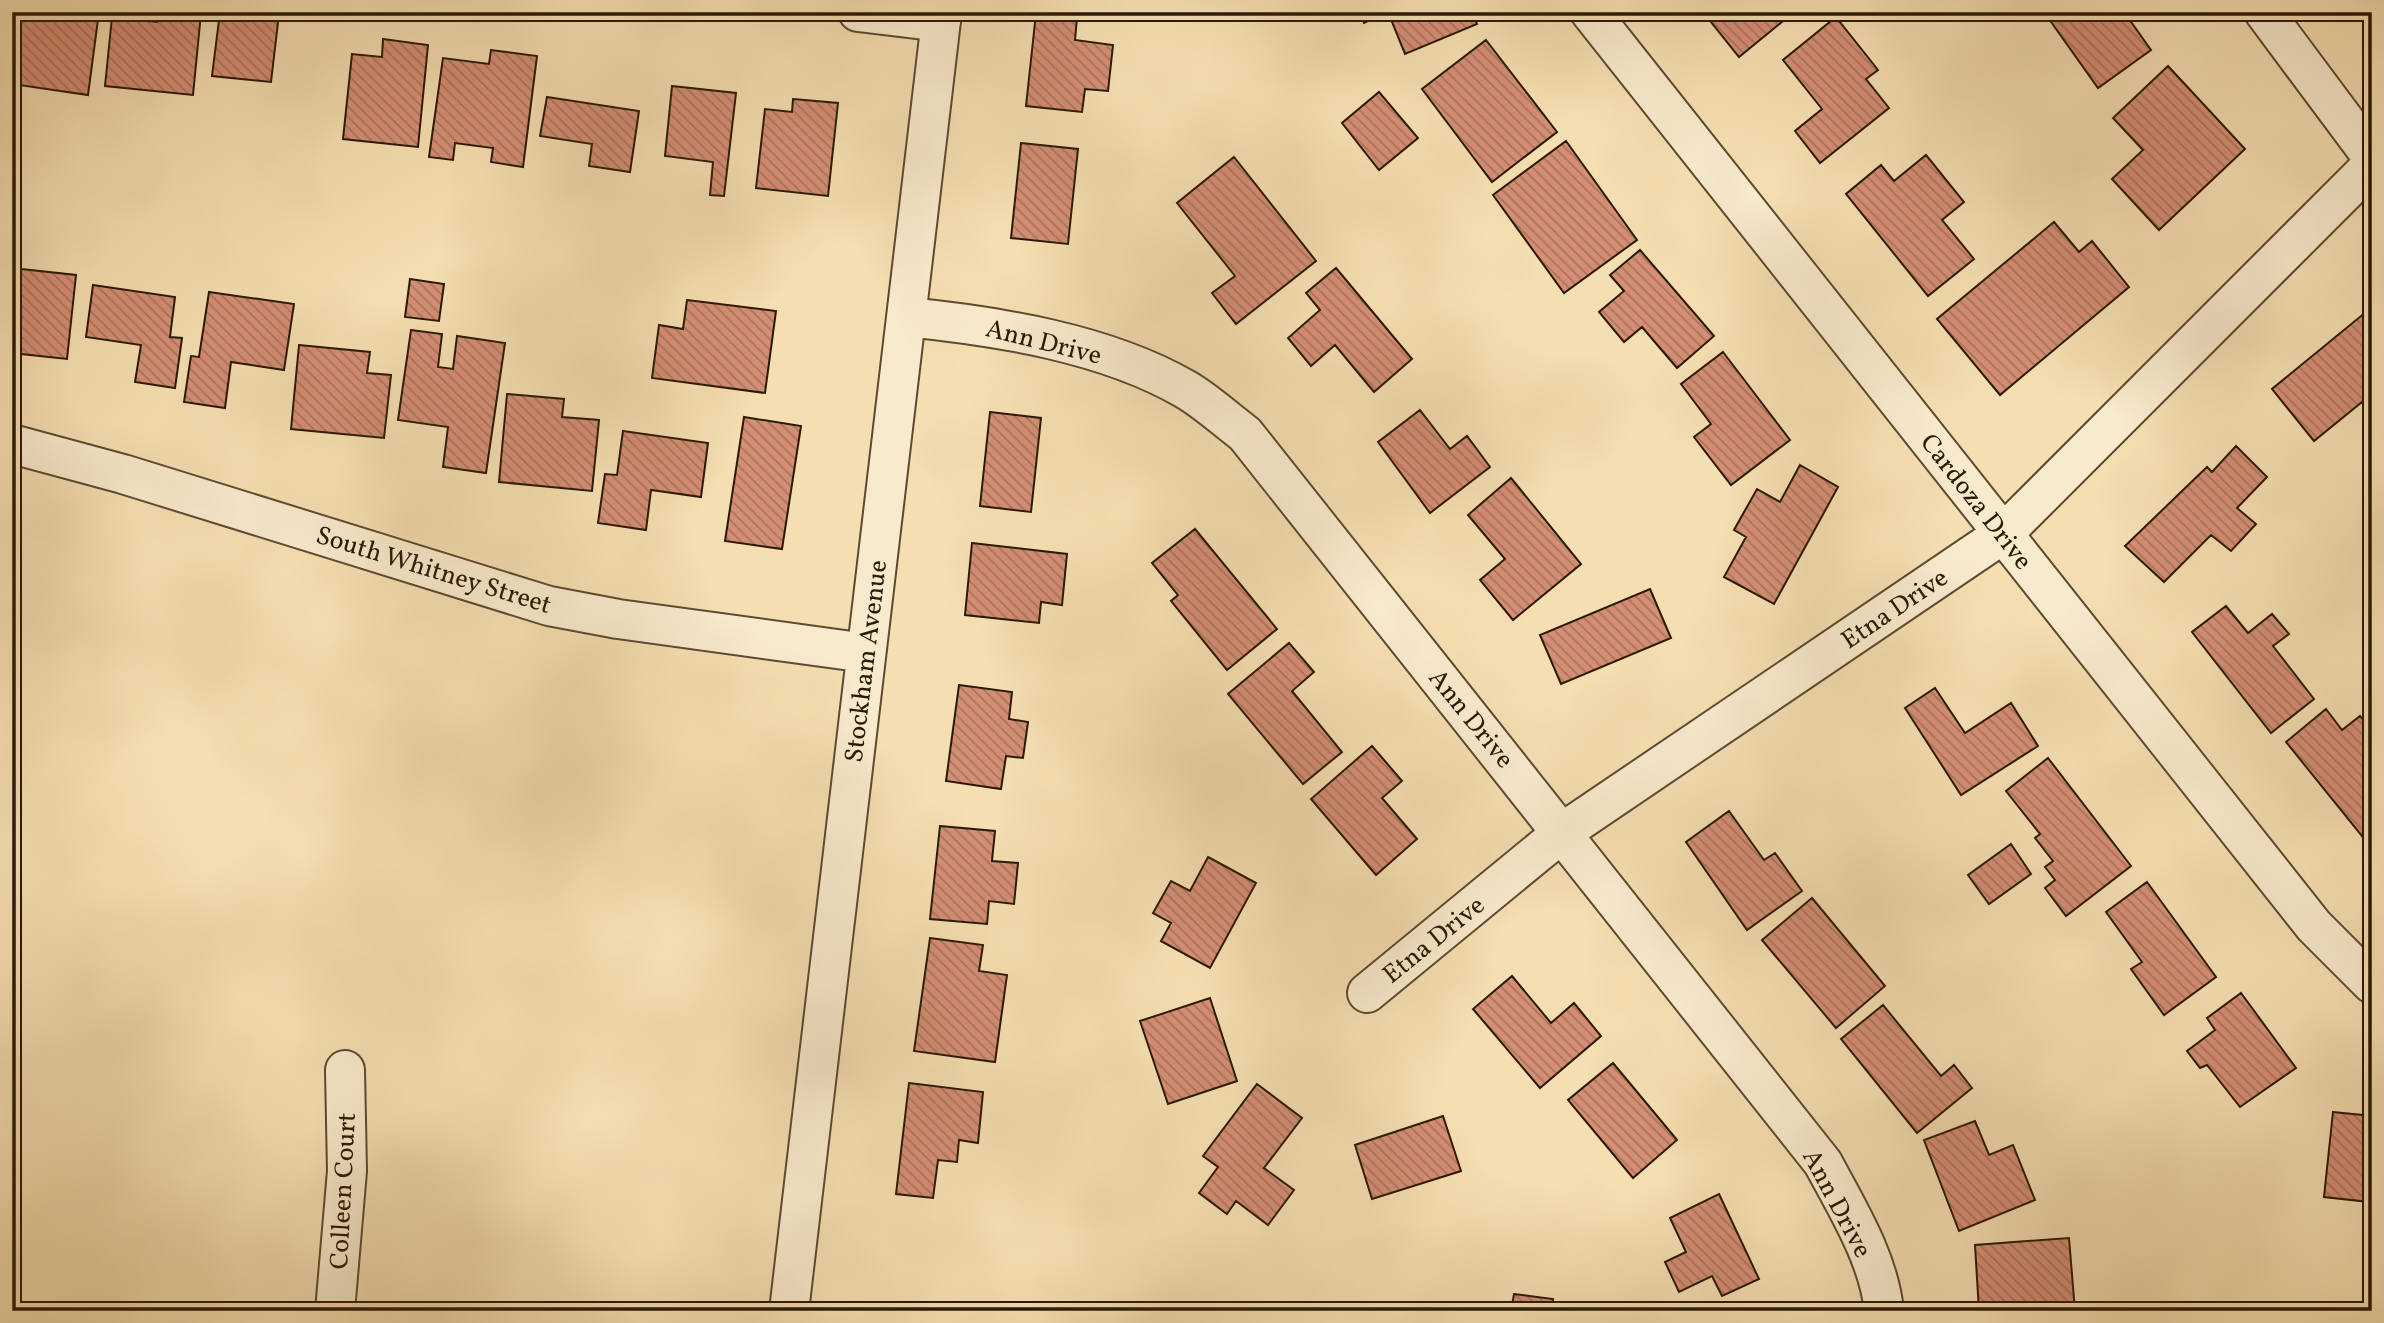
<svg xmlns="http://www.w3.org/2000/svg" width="2384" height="1323" font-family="Vollkorn,serif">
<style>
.building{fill:url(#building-back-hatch);stroke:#2a1905;stroke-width:2}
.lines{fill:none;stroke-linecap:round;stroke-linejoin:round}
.minor-casing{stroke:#5d4a30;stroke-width:42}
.minor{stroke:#f8eacc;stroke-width:38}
.labels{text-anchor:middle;stroke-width:5;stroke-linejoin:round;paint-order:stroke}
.street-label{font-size:26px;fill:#2a1905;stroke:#f8eacc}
</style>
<defs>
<pattern id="building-back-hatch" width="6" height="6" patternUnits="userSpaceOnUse" patternTransform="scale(1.75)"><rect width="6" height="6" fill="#d48e74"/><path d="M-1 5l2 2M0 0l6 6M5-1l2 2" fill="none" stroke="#ac735d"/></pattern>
</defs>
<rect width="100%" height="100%" fill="#f5deb1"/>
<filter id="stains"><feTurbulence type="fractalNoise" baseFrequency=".00286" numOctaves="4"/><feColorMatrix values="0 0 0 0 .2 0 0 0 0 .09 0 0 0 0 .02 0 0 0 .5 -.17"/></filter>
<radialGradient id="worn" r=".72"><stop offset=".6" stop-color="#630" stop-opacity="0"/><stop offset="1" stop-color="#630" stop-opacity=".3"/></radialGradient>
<!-- building -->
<path class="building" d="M12,12H99L88,95L12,84Z
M158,12L201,13L193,95L105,86L112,17L157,22Z
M220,12L279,14L271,82L212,76Z
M1359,12H1388L1364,23Z
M1388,12H1472L1477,24L1405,54Z
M1703,12H1794L1739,57Z
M2044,12H2124L2151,50L2098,88Z
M1036,13L1077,18L1075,40L1113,45L1108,91L1085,89L1082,112L1026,106Z
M1836,17L1878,70L1866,79L1889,108L1820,163L1795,131L1822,109L1783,60Z
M383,39L428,45L418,147L343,139L352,54L382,57Z
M1486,40L1557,132L1492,182L1422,89Z
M491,50L537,56L523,167L491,162L493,148L455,143L453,160L429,157L443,58L489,64Z
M2168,66L2245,149L2159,230L2112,179L2143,150L2113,118Z
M672,86L736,93L724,196L710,195L713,162L665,156Z
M1379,92L1418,138L1379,170L1342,123Z
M547,97L639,111L630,172L589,166L592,144L540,136Z
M793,99L838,103L828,196L756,188L765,109L792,112Z
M1566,141L1637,240L1564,293L1493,195Z
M1021,143L1078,149L1068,244L1011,238Z
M1926,155L1964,202L1942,220L1974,259L1928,296L1846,194L1881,165L1894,181Z
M1234,157L1316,261L1236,324L1212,293L1235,276L1177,203Z
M2054,222L2079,252L2092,241L2129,287L2000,395L1937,319Z
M1640,250L1714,336L1677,368L1642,327L1624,342L1599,312L1624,291L1610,275Z
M12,268L76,275L67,359L12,353Z
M1336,268L1412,359L1374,392L1335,345L1311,366L1288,338L1320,310L1306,293Z
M410,279L444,284L439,321L405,317Z
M93,285L175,297L170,337L182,338L175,388L135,382L141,345L86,337Z
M209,292L294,304L284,370L231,362L225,408L184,402L191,356L199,357Z
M687,300L776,311L765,393L652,378L659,325L683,329Z
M2372,307V415L2362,402L2314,441L2272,389Z
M411,330L442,334L438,367L453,369L457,336L505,343L486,473L443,467L448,427L398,420Z
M299,345L370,352L367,373L391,375L384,438L291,429Z
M1723,352L1790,440L1731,485L1694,437L1711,424L1681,384Z
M507,394L564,399L562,417L599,420L592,491L499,482Z
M1420,410L1450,449L1467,436L1490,467L1430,513L1378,442Z
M990,412L1041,418L1031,512L980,506Z
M744,417L801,426L782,549L725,541Z
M623,431L708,443L701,497L651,490L646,530L598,523L605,474L617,475Z
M2236,446L2267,477L2237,508L2256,524L2231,551L2211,535L2164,582L2125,546L2207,467L2212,472Z
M1800,465L1838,487L1774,604L1724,577L1746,537L1734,530L1757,489L1780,502Z
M1511,478L1581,564L1513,620L1480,580L1505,559L1468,515Z
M1195,529L1277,629L1227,670L1171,601L1178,595L1152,563Z
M972,543L1067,554L1062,605L1041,602L1039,623L965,615Z
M1650,589L1671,638L1561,684L1540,635Z
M2226,606L2248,633L2272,614L2289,634L2273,646L2314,699L2271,733L2192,632Z
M1289,643L1314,672L1292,691L1342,752L1303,784L1228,694Z
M959,685L1012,692L1009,719L1028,722L1023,758L1006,756L1001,789L946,781Z
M1935,688L1965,733L2011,703L2038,746L1961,795L1905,708Z
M2326,709L2342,730L2360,716L2372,731V761L2369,764L2372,768L2370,846L2286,742Z
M1372,746L1402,781L1382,798L1417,839L1376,875L1311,799Z
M2048,758L2131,866L2066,916L2045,888L2055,880L2045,867L2053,861L2035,838L2040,834L2006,791Z
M1729,811L1764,860L1775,853L1802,891L1747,930L1686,842Z
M940,826L995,831L992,861L1018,863L1014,904L989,901L987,924L930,919Z
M2011,844L2031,874L1989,904L1968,875Z
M1208,857L1256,883L1210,968L1161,941L1171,923L1153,913L1171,881L1190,891Z
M2147,882L2216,977L2164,1015L2131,969L2142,962L2106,912Z
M1812,898L1885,986L1836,1028L1762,940Z
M930,938L983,945L979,971L1007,975L995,1062L914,1051Z
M1512,976L1551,1023L1574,1003L1601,1036L1540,1088L1473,1009Z
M2241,993L2296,1068L2240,1107L2207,1065L2200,1068L2187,1051L2215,1030L2207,1018Z
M1210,998L1237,1081L1168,1104L1140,1021Z
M1883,1005L1941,1076L1954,1065L1972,1088L1917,1133L1841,1039Z
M1613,1063L1677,1140L1633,1178L1568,1100Z
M909,1083L983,1092L978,1143L959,1140L957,1162L938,1160L933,1198L896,1194Z
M1257,1084L1302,1118L1264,1168L1294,1190L1268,1225L1236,1201L1227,1214L1199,1193L1218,1167L1203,1156Z
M2333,1112L2372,1116V1231H2366L2369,1202L2324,1197Z
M1443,1116L1461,1171L1372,1199L1355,1145Z
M1975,1121L1989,1155L2013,1145L2035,1200L1959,1231L1924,1140Z
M1719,1194L1759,1279L1722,1296L1712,1276L1679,1292L1665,1262L1686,1252L1670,1218Z
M2069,1238L2075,1311H1979L1975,1245Z
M1514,1294L1553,1299L1552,1311H1511Z
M918,1305L957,1311H917Z"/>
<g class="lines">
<!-- minor casing -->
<g class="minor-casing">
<path id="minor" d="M858,12L941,22
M1590,12L2314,926L2372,984
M2264,12L2372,157
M907,317C997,326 1105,343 1185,389C1206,401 1225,419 1245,434L1823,1163C1847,1208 1879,1259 1884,1311
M12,444L123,474L549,606L618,619L866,653
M1367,993L1563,832L2003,534L2372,165
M335,1311L347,1171L345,1070
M789,1311L942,12"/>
</g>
<!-- minor -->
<use href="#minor" class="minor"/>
</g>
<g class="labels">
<!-- street labels -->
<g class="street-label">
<text transform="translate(1044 341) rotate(14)" y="9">Ann Drive</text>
<text transform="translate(1977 501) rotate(52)" y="9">Cardoza Drive</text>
<text transform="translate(434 569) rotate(17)" y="9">South Whitney Street</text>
<text transform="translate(1894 608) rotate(-34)" y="9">Etna Drive</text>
<text transform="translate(865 661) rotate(-83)" y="9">Stockham Avenue</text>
<text transform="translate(1472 718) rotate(51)" y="9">Ann Drive</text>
<text transform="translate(1433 939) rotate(-39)" y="9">Etna Drive</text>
<text transform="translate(342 1191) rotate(-87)" y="9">Colleen Court</text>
<text transform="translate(1838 1203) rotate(62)" y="9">Ann Drive</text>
</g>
</g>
<!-- margin -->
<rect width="2384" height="1323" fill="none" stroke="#f5deb1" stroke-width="42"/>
<rect x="14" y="14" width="2356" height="1295" fill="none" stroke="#2a1905" stroke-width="3.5"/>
<rect x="21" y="21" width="2342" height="1281" fill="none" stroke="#2a1905" stroke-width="2"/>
<rect width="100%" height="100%" filter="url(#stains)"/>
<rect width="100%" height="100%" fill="url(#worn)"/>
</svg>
